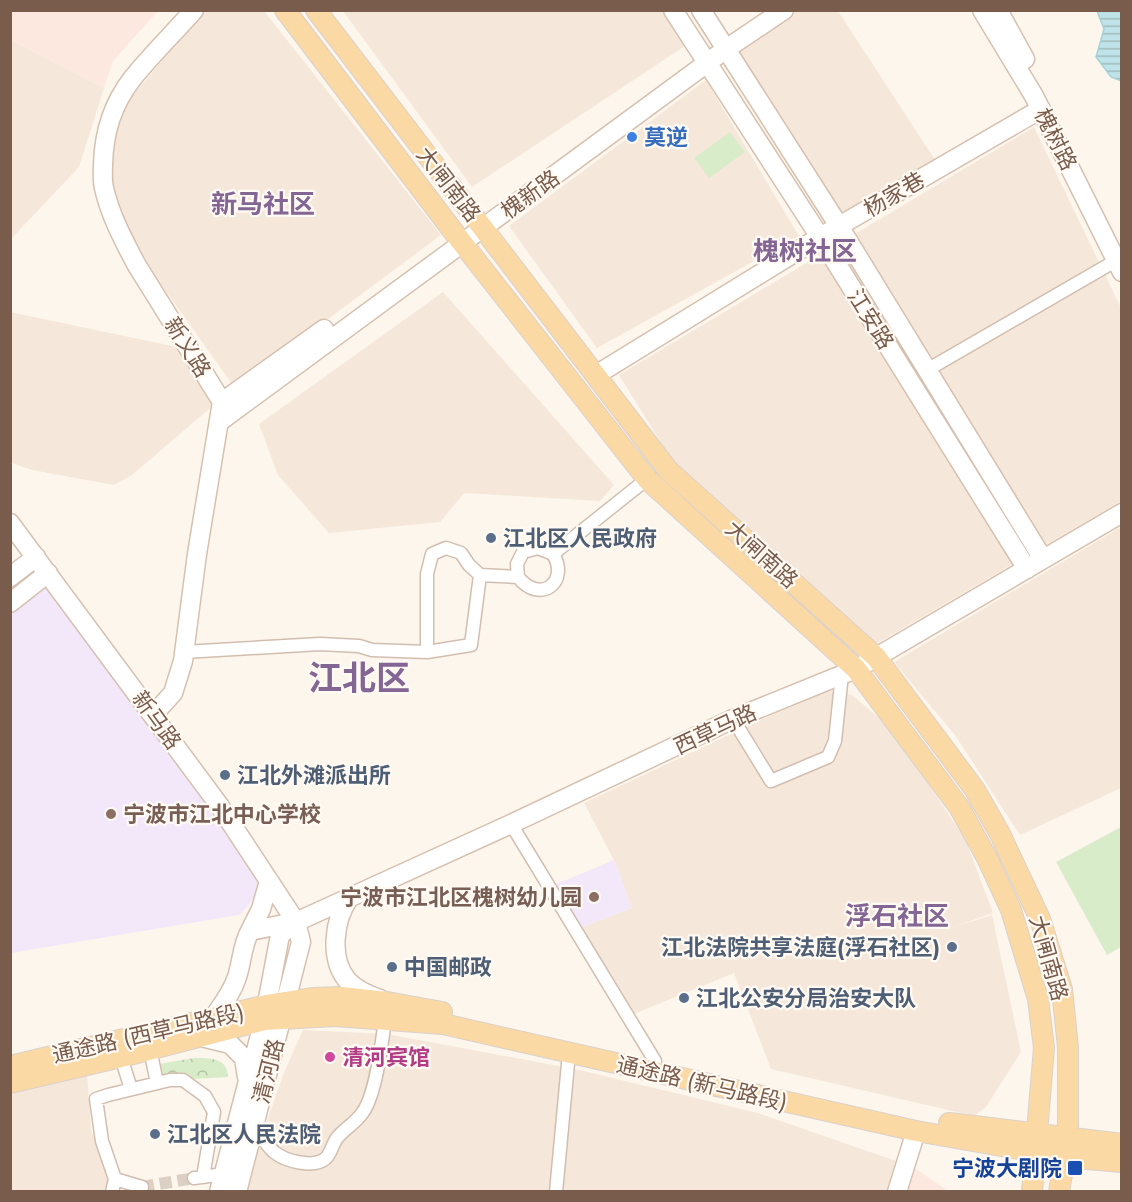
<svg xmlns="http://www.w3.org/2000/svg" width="1132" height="1202" font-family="Jost,'Noto Sans SC',sans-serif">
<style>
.residential{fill:#f5e8da}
.commercial{fill:#fde8e0}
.education{fill:#f3e8fa}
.forest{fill:url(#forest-crowns)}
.pitch{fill:#d8ecc9}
.water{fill:url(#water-rules);stroke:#a5d3da;stroke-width:1.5}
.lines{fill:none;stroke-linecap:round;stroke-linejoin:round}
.street-tunnel{stroke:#dcd0c4;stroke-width:12;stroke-dasharray:12 6;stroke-linecap:butt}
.street-casing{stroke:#d1beb0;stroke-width:15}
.secondary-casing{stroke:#d6c0b0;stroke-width:21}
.primary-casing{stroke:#dad1cd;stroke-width:22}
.street{stroke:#fff;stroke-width:12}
.secondary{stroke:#fff;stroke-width:18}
.primary{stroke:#fbd9a5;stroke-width:20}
.shop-dot{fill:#3f7fe0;stroke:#fffaf3;stroke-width:2}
.service-dot{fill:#5c6f8a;stroke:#fffaf3;stroke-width:2}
.education-dot{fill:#8d6e63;stroke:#fffaf3;stroke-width:2}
.hotel-dot{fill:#d1479c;stroke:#fffaf3;stroke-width:2}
.transit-dot{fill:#1a4fb4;stroke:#fffaf3;stroke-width:2}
.labels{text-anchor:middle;stroke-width:4.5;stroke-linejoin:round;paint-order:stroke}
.shop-label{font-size:22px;font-weight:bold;fill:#366cbe;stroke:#fffaf3;text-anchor:start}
.street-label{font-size:22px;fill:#7a5c4d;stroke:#fffaf3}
.service-label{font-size:22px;font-weight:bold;fill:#4e5e75;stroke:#fffaf3;text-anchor:start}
.education-label{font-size:22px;font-weight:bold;fill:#785e54;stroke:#fffaf3;text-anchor:start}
.hotel-label{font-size:22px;font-weight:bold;fill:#b23c85;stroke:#fffaf3;text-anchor:start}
.transit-label{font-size:22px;font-weight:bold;fill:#164399;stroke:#fffaf3;text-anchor:end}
.quarter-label{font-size:26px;font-weight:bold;fill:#846695;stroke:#fffaf3}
.town-label{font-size:34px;font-weight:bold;fill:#846695;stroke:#fffaf3}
</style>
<defs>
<pattern id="forest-crowns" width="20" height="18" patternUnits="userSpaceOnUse" patternTransform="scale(1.5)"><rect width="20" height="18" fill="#d8ecc9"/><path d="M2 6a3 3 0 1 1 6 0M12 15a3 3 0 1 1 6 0" fill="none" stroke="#b4c2a5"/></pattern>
<pattern id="water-rules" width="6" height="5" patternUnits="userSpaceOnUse" patternTransform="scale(1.5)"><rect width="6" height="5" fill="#bfe3e8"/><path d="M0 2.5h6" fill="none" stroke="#a0bbbe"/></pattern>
</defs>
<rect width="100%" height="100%" fill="#fdf6ec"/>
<!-- residential -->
<path class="residential" d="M203,11H264L441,235L235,388L135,248L119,212L109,159L121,110Z
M343,11H666L688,44L472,187Z
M793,11H838L937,163L841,220L735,50Z
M11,40L104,88L79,167L11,239Z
M706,80L799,236L597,348L509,226Z
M1034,127L1121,308V501L876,644L670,457L619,375Z
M443,292L614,485L600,501L464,493L440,522L329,533L278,475L259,424Z
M10,312L177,347L216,403L132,475L114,485L32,470L12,463Z
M1121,527V788L1020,835L955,735L894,662Z
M828,691L852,695L893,730L966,841L993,913L951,928L992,915L1021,1052L986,1107L974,1116L771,1069L734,973L629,1016L577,929L632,908L614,860L584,803L769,716Z
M303,1030L387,1034L575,1069L758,1113L899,1162L889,1192H245L251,1166L285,1070Z
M87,1073L91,1130L110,1181L105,1191L11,1192V1094Z"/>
<!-- commercial -->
<path class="commercial" d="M10,11L11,10L158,11L113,61L104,88L11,40Z
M912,1166L948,1191L904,1192Z"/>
<!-- education -->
<path class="education" d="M45,579L262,885L248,906L239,915L11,953V608Z
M614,860L632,908L577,929L554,885Z"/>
<!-- forest -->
<path class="forest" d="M194,1058C210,1058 227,1057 228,1077L194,1079L169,1075L160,1076L159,1064Z"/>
<!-- pitch -->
<path class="pitch" d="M730,132L745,152L709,178L694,158Z
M1121,827V947L1107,955L1056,862Z"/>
<!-- water -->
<path class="water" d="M1097,11H1121V81L1111,77L1096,57L1104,29Z"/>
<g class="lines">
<!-- street-tunnel -->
<path class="street-tunnel" d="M142,1187L194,1178"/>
<!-- street casing -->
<g class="street-casing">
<path id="street" d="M927,370L1117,260
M518,577L517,564L523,552L538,548L553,554
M184,652L320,644L359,646L372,650L427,652L471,645L480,575L518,577C540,605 570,582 553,554L647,479
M427,652V574L432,554L446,548L461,553L469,565L480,575
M733,719L771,781L828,757L835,741L842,674
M511,824L655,1061
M150,1049L157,1083
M121,1057L131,1089
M254,1127C260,1135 266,1145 274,1152C285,1161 314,1169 326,1158C331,1153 333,1143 337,1138C345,1128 356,1123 363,1112C376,1094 382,1042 385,1019
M194,1178L224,1174
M142,1187L115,1179L102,1141L96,1099L108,1095L170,1080H183L205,1096L214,1112L203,1177
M112,1192L115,1179
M556,1192L569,1053"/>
</g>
<!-- secondary casing -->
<g class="secondary-casing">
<path id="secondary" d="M673,10L820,237L1027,569
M701,10L839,226L1043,559
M982,10L1034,96L1122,272
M998,10L1025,59
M596,375L820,237L1041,109
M222,402L324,329
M219,422L726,49L784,10
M10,523L219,805L296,922L301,942L237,1192
M10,577L36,557
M10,603L48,573
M153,715L173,693L183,661L197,554L222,402L136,264C123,239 110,215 104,188C102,180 103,172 103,164C104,132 112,105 132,79C151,55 174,33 194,10
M349,898C334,920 329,958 347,980C356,990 368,995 380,999
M250,931L261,909L269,881
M213,1018C222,1005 232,993 237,977C242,962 242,945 250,931L294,922
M197,1036L230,1044L244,1058L247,1077
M219,1192L264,1020L280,935L296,922L511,824L733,719L856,669L1122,513
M897,1192L916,1131"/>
</g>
<!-- primary casing -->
<g class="primary-casing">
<path id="primary" d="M285,10L456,235L647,479L856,669L959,807L987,858L1011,910L1038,999L1044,1048L1032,1192
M316,10L668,470L876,657L975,790L1000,834L1040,919L1062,989L1068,1048V1138L1059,1192
M10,1066L267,1005L312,998L341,997L387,1002L442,1012
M10,1083L121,1057L264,1020L335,1016L443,1024L916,1131L1065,1157L1122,1162
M949,1123L1122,1144"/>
</g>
<!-- street -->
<use href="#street" class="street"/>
<!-- secondary -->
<use href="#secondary" class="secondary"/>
<!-- primary -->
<use href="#primary" class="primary"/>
</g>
<!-- markers -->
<circle class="shop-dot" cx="632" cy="137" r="6"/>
<g class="service-dot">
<circle cx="491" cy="538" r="6"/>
<circle cx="225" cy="775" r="6"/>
<circle cx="952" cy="947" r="6"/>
<circle cx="392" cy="967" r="6"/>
<circle cx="684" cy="998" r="6"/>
<circle cx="155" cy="1134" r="6"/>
</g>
<g class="education-dot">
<circle cx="111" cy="814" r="6"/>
<circle cx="594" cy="897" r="6"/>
</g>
<circle class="hotel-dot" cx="330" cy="1057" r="6"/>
<rect class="transit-dot" x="1067" y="1160" width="16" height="16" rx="3"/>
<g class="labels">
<!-- shop labels -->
<g class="shop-label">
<text x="644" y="145">莫逆</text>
</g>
<!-- street labels -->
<g class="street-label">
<text transform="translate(1056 139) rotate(63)" y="8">槐树路</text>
<text transform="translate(449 184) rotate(52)" y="8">大闸南路</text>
<text transform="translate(530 194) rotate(-36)" y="8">槐新路</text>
<text transform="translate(894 194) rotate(-30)" y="8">杨家巷</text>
<text transform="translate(871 319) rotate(58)" y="8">江安路</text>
<text transform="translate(188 347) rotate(58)" y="8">新义路</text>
<text transform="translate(762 554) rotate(42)" y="8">大闸南路</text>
<text transform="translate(157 720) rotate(54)" y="8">新马路</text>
<text transform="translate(715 729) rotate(-25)" y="8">西草马路</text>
<text transform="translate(1049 958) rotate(74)" y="8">大闸南路</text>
<text transform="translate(148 1033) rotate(-13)" y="8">通途路 (西草马路段)</text>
<text transform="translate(268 1071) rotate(-76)" y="8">清河路</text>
<text transform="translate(702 1083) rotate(13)" y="8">通途路 (新马路段)</text>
</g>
<!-- service labels -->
<g class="service-label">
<text x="503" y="546">江北区人民政府</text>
<text x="237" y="783">江北外滩派出所</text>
<text x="940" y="955" text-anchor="end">江北法院共享法庭(浮石社区)</text>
<text x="404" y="975">中国邮政</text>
<text x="696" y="1006">江北公安分局治安大队</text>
<text x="167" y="1142">江北区人民法院</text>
</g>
<!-- education labels -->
<g class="education-label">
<text x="123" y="822">宁波市江北中心学校</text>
<text x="582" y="905" text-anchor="end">宁波市江北区槐树幼儿园</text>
</g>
<!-- hotel labels -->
<g class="hotel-label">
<text x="342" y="1065">清河宾馆</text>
</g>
<!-- transit labels -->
<g class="transit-label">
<text x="1062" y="1176">宁波大剧院</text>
</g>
<!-- quarter labels -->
<g class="quarter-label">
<text x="263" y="213">新马社区</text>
<text x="805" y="260">槐树社区</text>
<text x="897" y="925">浮石社区</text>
</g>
<!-- town labels -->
<g class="town-label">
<text x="359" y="690">江北区</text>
</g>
</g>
<!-- border -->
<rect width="1132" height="1202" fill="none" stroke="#7a5c4d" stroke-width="24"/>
</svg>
